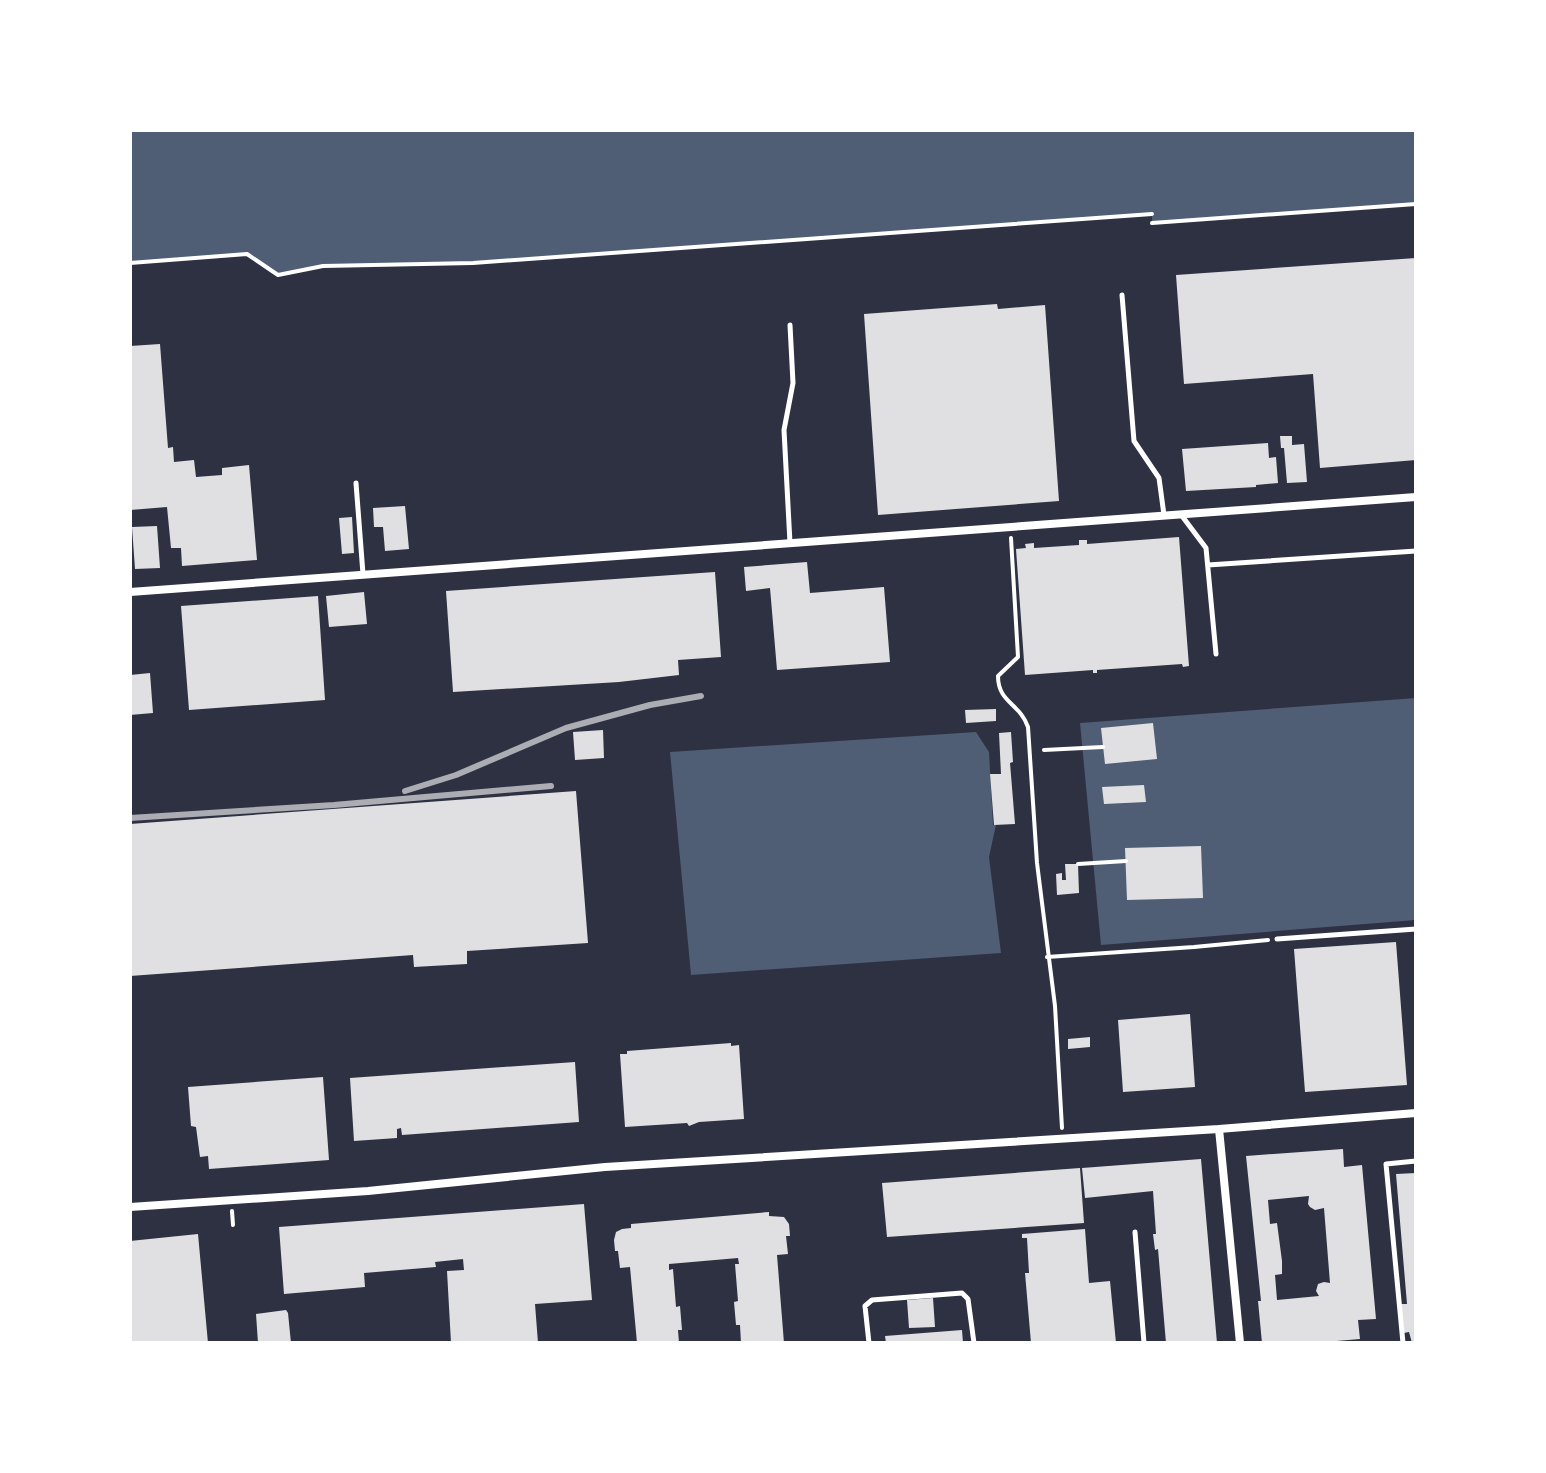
<svg xmlns="http://www.w3.org/2000/svg" width="1546" height="1473" font-family="Karla,sans-serif">
<style>
.water{fill:#4f5d75}
.building{fill:#e0e0e3;fill-rule:evenodd}
.lines{fill:none;stroke-linecap:round;stroke-linejoin:round}
.path{stroke:#fff;stroke-width:4}
.service{stroke:#fff;stroke-width:5}
.minor{stroke:#fff;stroke-width:8}
.rail{stroke:#abadb3;stroke-width:6}
</style>
<rect width="100%" height="100%" fill="#2d3142"/>
<!-- water -->
<path class="water" d="M130,130H1416V204L1152,223V214L473,263L323,266L278,275L247,254L130,263Z
M1416,698V920L1101,945L1080,723Z
M976,732L989,752L993,825H996L989,857L1001,953L691,975L670,752Z"/>
<!-- building -->
<path class="building" d="M1416,258V460L1320,468L1313,374L1184,384L1176,275Z
M997,304L998,309L1045,305L1059,501L878,515L864,314Z
M160,344L168,448L173,447L174,462L194,460L196,477L222,475V468L249,465L257,560L182,566L181,548H171L167,507L130,510V346Z
M1280,436H1292V445L1304,444L1307,482L1287,483L1284,448H1281Z
M1268,443L1269,458L1276,457L1278,483L1256,485V487L1186,491L1182,449Z
M405,506L409,549L385,551L383,527H374L373,508Z
M352,517L354,553L342,554L339,518Z
M157,526L160,568L135,569L132,527Z
M1179,537L1189,666L1183,667L1182,664L1097,670V673H1093V670L1025,675L1016,549L1026,548L1025,544L1034,543V548L1079,545V540H1087V544Z
M807,562L810,593L884,587L890,662L777,670L770,588L746,591L744,567Z
M715,572L721,657L678,660L679,675L619,682L453,692L446,591Z
M364,592L367,624L329,627L326,596Z
M318,596L325,700L189,710L181,606Z
M150,673L153,713L130,715V675Z
M996,709V721L966,723L965,710Z
M1153,723L1157,759L1105,764L1101,728Z
M603,730L604,758L575,760L573,732Z
M1011,732L1013,762L1010,763L1015,824L994,825L990,774H1001L999,733Z
M1144,785L1146,802L1104,804L1102,787Z
M576,791L588,943L467,951V964L414,967L413,955L130,976V824Z
M1201,846L1203,898L1127,900L1125,848Z
M1065,864H1078L1079,893L1057,895L1056,874L1062,873V880H1066Z
M1396,942L1407,1085L1305,1092L1294,949Z
M1190,1014L1195,1087L1123,1092L1118,1020Z
M1090,1037V1047L1068,1049V1039Z
M731,1043V1046L739,1045L744,1119L699,1122L689,1126L687,1123L625,1127L620,1054H627V1051Z
M575,1062L579,1122L402,1135L401,1128L397,1129V1138L354,1141L350,1078Z
M323,1077L329,1160L209,1169L208,1156L200,1157L196,1127L191,1126L188,1087Z
M1343,1149L1344,1167L1362,1165L1376,1319L1358,1320L1360,1339L1313,1343H1262L1258,1301H1261L1246,1156ZM1309,1196L1308,1204L1310,1207L1315,1210L1324,1208L1330,1283L1324,1282L1318,1284L1316,1291L1319,1296L1277,1300L1275,1275L1282,1274V1261L1277,1223L1270,1224L1268,1200Z
M1201,1159L1217,1343H1166L1158,1249L1155,1250L1153,1234H1156L1153,1191L1085,1198L1082,1168Z
M1080,1168L1084,1223L887,1237L882,1183Z
M1416,1173V1343H1412L1409,1332L1404,1333L1401,1304H1407L1396,1174Z
M584,1204L592,1300L535,1304L538,1343H451L447,1271L464,1270L463,1259L435,1262L436,1267L364,1273L365,1287L284,1294L279,1227Z
M769,1212V1216L784,1217L789,1224L790,1236H786L788,1254L777,1255L784,1343H741L740,1325H736L734,1302L738,1301L735,1264H739L738,1258L669,1264V1270L673,1269L676,1307L680,1306L682,1330H678L679,1343H637L630,1267L620,1268L618,1251H615L614,1240L616,1232L622,1229L631,1228V1224Z
M1085,1229L1089,1283L1110,1281L1116,1343H1031L1025,1273H1029L1027,1238H1022V1234Z
M198,1234L208,1343H130V1241Z
M933,1298L935,1327L909,1328L907,1300Z
M286,1310L288,1313L291,1343H258L256,1314Z
M962,1330L963,1343H886L885,1336Z"/>
<g class="lines">
<!-- path -->
<path class="path" d="M1152,223L1416,204
M130,263L247,254L278,275L323,266L473,263L1152,214
M1011,538L1018,657L998,676C998,703 1020,703 1028,727L1037,863L1055,1006L1062,1128
M1044,750L1103,747
M1078,864L1126,861
M1047,957L1194,947L1268,940
M232,1211L233,1225"/>
<!-- service -->
<path class="service" d="M1122,295L1134,441L1159,478L1164,515
M790,325L793,383L784,430L790,543
M356,483L363,574
M1182,516L1206,548L1216,654
M1208,565L1416,551
M1277,939L1416,929
M1135,1232L1144,1343
M869,1343L865,1306L872,1300L962,1293L968,1299L974,1343
M1403,1343L1386,1164L1416,1161"/>
<!-- minor -->
<path class="minor" d="M130,592L1416,497
M1219,1129L1240,1343
M130,1207L368,1191L605,1167L1219,1129L1416,1113"/>
<!-- rail -->
<path class="rail" d="M405,791L456,775L566,728L650,705L701,696
M130,818L334,805L551,786"/>
</g>
<!-- border -->
<rect width="1546" height="1473" fill="none" stroke="#ffffff" stroke-width="264"/>
</svg>
